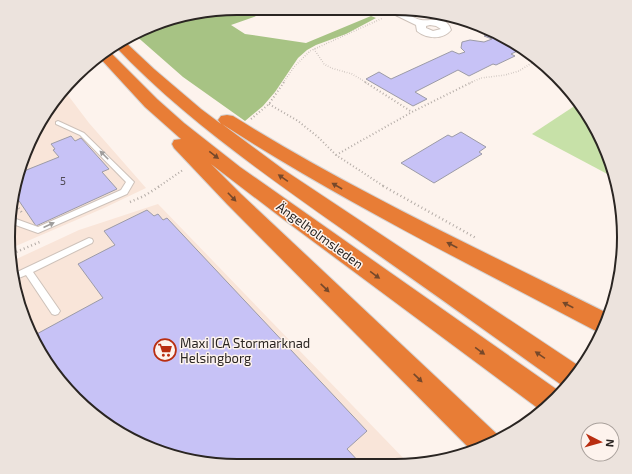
<svg xmlns="http://www.w3.org/2000/svg" width="632" height="474" font-family="'Exo 2',sans-serif">
<style>
.built{fill:#f9e5d9}
.green{fill:#c7e1a8}
.forest{fill:#a7c384}
.building{fill:#c7c2f6;stroke:#9c9ba7}
.lines{fill:none;stroke-linecap:round;stroke-linejoin:round}
.lane-casing{stroke:#cec2ba;stroke-width:2}
.street-casing{stroke:#cec2ba;stroke-width:2}
.highway-casing{stroke:#d4d3d3;stroke-width:2}
.path-far2{stroke:#b4aca7;stroke-width:1.5;stroke-dasharray:0.5 2;stroke-linecap:butt}
.path-far1{stroke:#b4aca7;stroke-width:2;stroke-dasharray:1 2.5;stroke-linecap:butt}
.path{stroke:#b4aca7;stroke-width:2.5;stroke-dasharray:1 3;stroke-linecap:butt}
.lane{fill:#fff;fill-rule:evenodd}
.street{fill:#fff;fill-rule:evenodd}
.highway{fill:#e87d36;fill-rule:evenodd}
.oneway{fill:#9f9d9c}
.oneway2{fill:#76482a}
.labels{text-anchor:middle;stroke-width:3;stroke-linejoin:round;paint-order:stroke}
.number-label{font-size:11px;fill:#514c57}
.street-label{font-size:13px;fill:#2a2522;stroke:#fdf3ed}
.poi-label{font-size:13px;fill:#2a2522;stroke:#fdf3ed;text-anchor:start}
.rim{fill:none;stroke:#2a2522;stroke-width:2}
</style>
<rect width="100%" height="100%" fill="#fdf3ed"/>
<!-- built -->
<path class="built" d="M64,90L89,123L146,188L104,208L9,249L12,192L32,136Z
M158,204L409,464H207L122,435L86,409L47,364L20,311L10,262L79,230Z"/>
<!-- green -->
<path class="green" d="M576,105L585,110L613,177L532,134Z"/>
<!-- forest -->
<path class="forest" d="M236,8L247,14L264,8H279L231,25L245,34L306,43L371,16L376,18L346,34L316,45L307,50L298,58L275,92L263,106L245,121L183,77L134,34L178,16Z"/>
<!-- building -->
<path class="building" d="M490,33L522,49L511,54L515,56L496,65L493,64L469,76L458,70L415,92L427,99L413,106L366,79L379,72L391,79L452,51L459,54L465,52L461,48L462,42L470,40L484,42L492,39L484,36Z
M461,132L486,147L479,152L482,154L434,183L401,163L448,135L452,137Z
M71,136L75,141L81,138L109,169L102,172L117,189L36,226L13,192L19,173L59,157L53,150L55,149L51,144Z
M147,210L154,216L158,214L163,220L167,218L367,431L347,449L361,464H207L122,435L86,409L47,364L33,336L103,298L78,264L115,245L104,231Z"/>
<g class="lines">
<!-- lane casing -->
<g class="lane-casing">
<path id="lane" d="M58,121L84,133L134,182L127,194L38,233L10,223L11,219H16L38,227L121,190L126,182L80,135L56,124V122Z
M89,238L92,239L93,241L92,243L33,272L58,308L60,311L58,314L55,315L52,314L26,275L14,280L13,274Z"/>
</g>
<!-- street casing -->
<g class="street-casing">
<path id="street" d="M381,8C386,8 390,8 394,8C404,10 411,18 421,20C431,22 446,14 451,30C443,40 427,39 417,31L416,25ZM430,25L436,26L441,29L433,31L426,28V26Z"/>
</g>
<!-- highway casing -->
<g class="highway-casing">
<path id="highway" d="M122,39L154,69L201,109L221,124L218,120L221,116L227,115L233,116C353,191 481,250 607,313L599,332L594,330C469,264 341,201 222,124L284,170L582,368L563,386C489,333 414,280 339,227C260,171 181,116 114,45Z
M108,50L157,99L184,123L240,167L559,391L539,409L283,219L211,164L241,194L499,436L500,439L482,449L472,451L227,204L174,148L172,144L174,140L181,139L145,107L99,57Z"/>
</g>
<!-- path-far2 -->
<path class="path-far2" d="M367,8L374,12
M314,49L324,64L331,68L352,74L367,83
M283,83L294,67L310,51L383,18
M470,83L481,78L505,75L519,71L538,59"/>
<!-- path-far1 -->
<path class="path-far1" d="M365,82L412,112
M269,104L298,121L318,137L336,155L385,187
M251,119L269,104L284,82
M336,155L412,112L472,82
M158,187L183,170"/>
<!-- path -->
<path class="path" d="M383,186L476,238
M12,198L22,213
M130,202L144,196L160,186
M9,255L42,241"/>
<!-- lane -->
<use href="#lane" class="lane"/>
<!-- street -->
<use href="#street" class="street"/>
<!-- highway -->
<use href="#highway" class="highway"/>
</g>
<!-- one-way arrows -->
<defs><path id="oneway-solid" d="M-6-.8H1V-3.2L6.5 0L1 3.2V.8H-6Z"/></defs>
<g class="oneway">
<use href="#oneway-solid" transform="translate(104 155) rotate(-135)"/>
<use href="#oneway-solid" transform="translate(49 225) rotate(-24)"/>
</g>
<g class="oneway2">
<use href="#oneway-solid" transform="translate(214 155) rotate(38)"/>
<use href="#oneway-solid" transform="translate(283 178) rotate(-145)"/>
<use href="#oneway-solid" transform="translate(337 186) rotate(-150)"/>
<use href="#oneway-solid" transform="translate(232 197) rotate(46)"/>
<use href="#oneway-solid" transform="translate(452 245) rotate(-153)"/>
<use href="#oneway-solid" transform="translate(375 275) rotate(36)"/>
<use href="#oneway-solid" transform="translate(325 288) rotate(44)"/>
<use href="#oneway-solid" transform="translate(568 305) rotate(-153)"/>
<use href="#oneway-solid" transform="translate(480 351) rotate(36)"/>
<use href="#oneway-solid" transform="translate(540 355) rotate(-146)"/>
<use href="#oneway-solid" transform="translate(418 378) rotate(44)"/>
</g>
<!-- icons -->
<defs>
<g id="supermarket-ring" transform="scale(1.15)"><circle r="9.5" fill="#fdf3ed" stroke="#b92e11" stroke-width="1.5"/><path d="M-6-5.5h2.5l.6 2H6L4.5 2H-2.5L-4.4-4H-6ZM-1.5 3.2a1.3 1.3 0 1 0 .1 0ZM3 3.2a1.3 1.3 0 1 0 .1 0Z" fill="#b92e11"/></g>
</defs>
<g fill-rule="evenodd">
<use href="#supermarket-ring" x="165" y="350"/>
</g>
<g class="labels">
<!-- number labels -->
<g class="number-label">
<text x="63" y="185">5</text>
</g>
<!-- street labels -->
<g class="street-label">
<text transform="translate(320 235) rotate(36)" y="5">Ängelholmsleden</text>
</g>
<!-- poi labels -->
<g class="poi-label">
<text x="180" y="348">Maxi ICA Stormarknad<tspan x="180" dy="15">Helsingborg</tspan></text>
</g>
</g>
<!-- crop -->
<path d="M0 0H632V474H0ZM237 15H395A222 222 0 0 1 617 237V237A222 222 0 0 1 395 459H237A222 222 0 0 1 15 237V237A222 222 0 0 1 237 15Z" fill="#ece3dd" fill-rule="evenodd"/>
<path class="rim" d="M237 15H395A222 222 0 0 1 617 237V237A222 222 0 0 1 395 459H237A222 222 0 0 1 15 237V237A222 222 0 0 1 237 15Z"/>
<!-- north arrow -->
<g transform="translate(600 442) rotate(96)"><circle r="19" fill="#fdf3ed" stroke="#a9a19c"/>
<path d="M0-3L7 15L0 10L-7 15Z" fill="#b92e11"/>
<text y="-6" font-size="11" font-weight="bold" text-anchor="middle" fill="#2a2522">N</text>
</g>
</svg>
